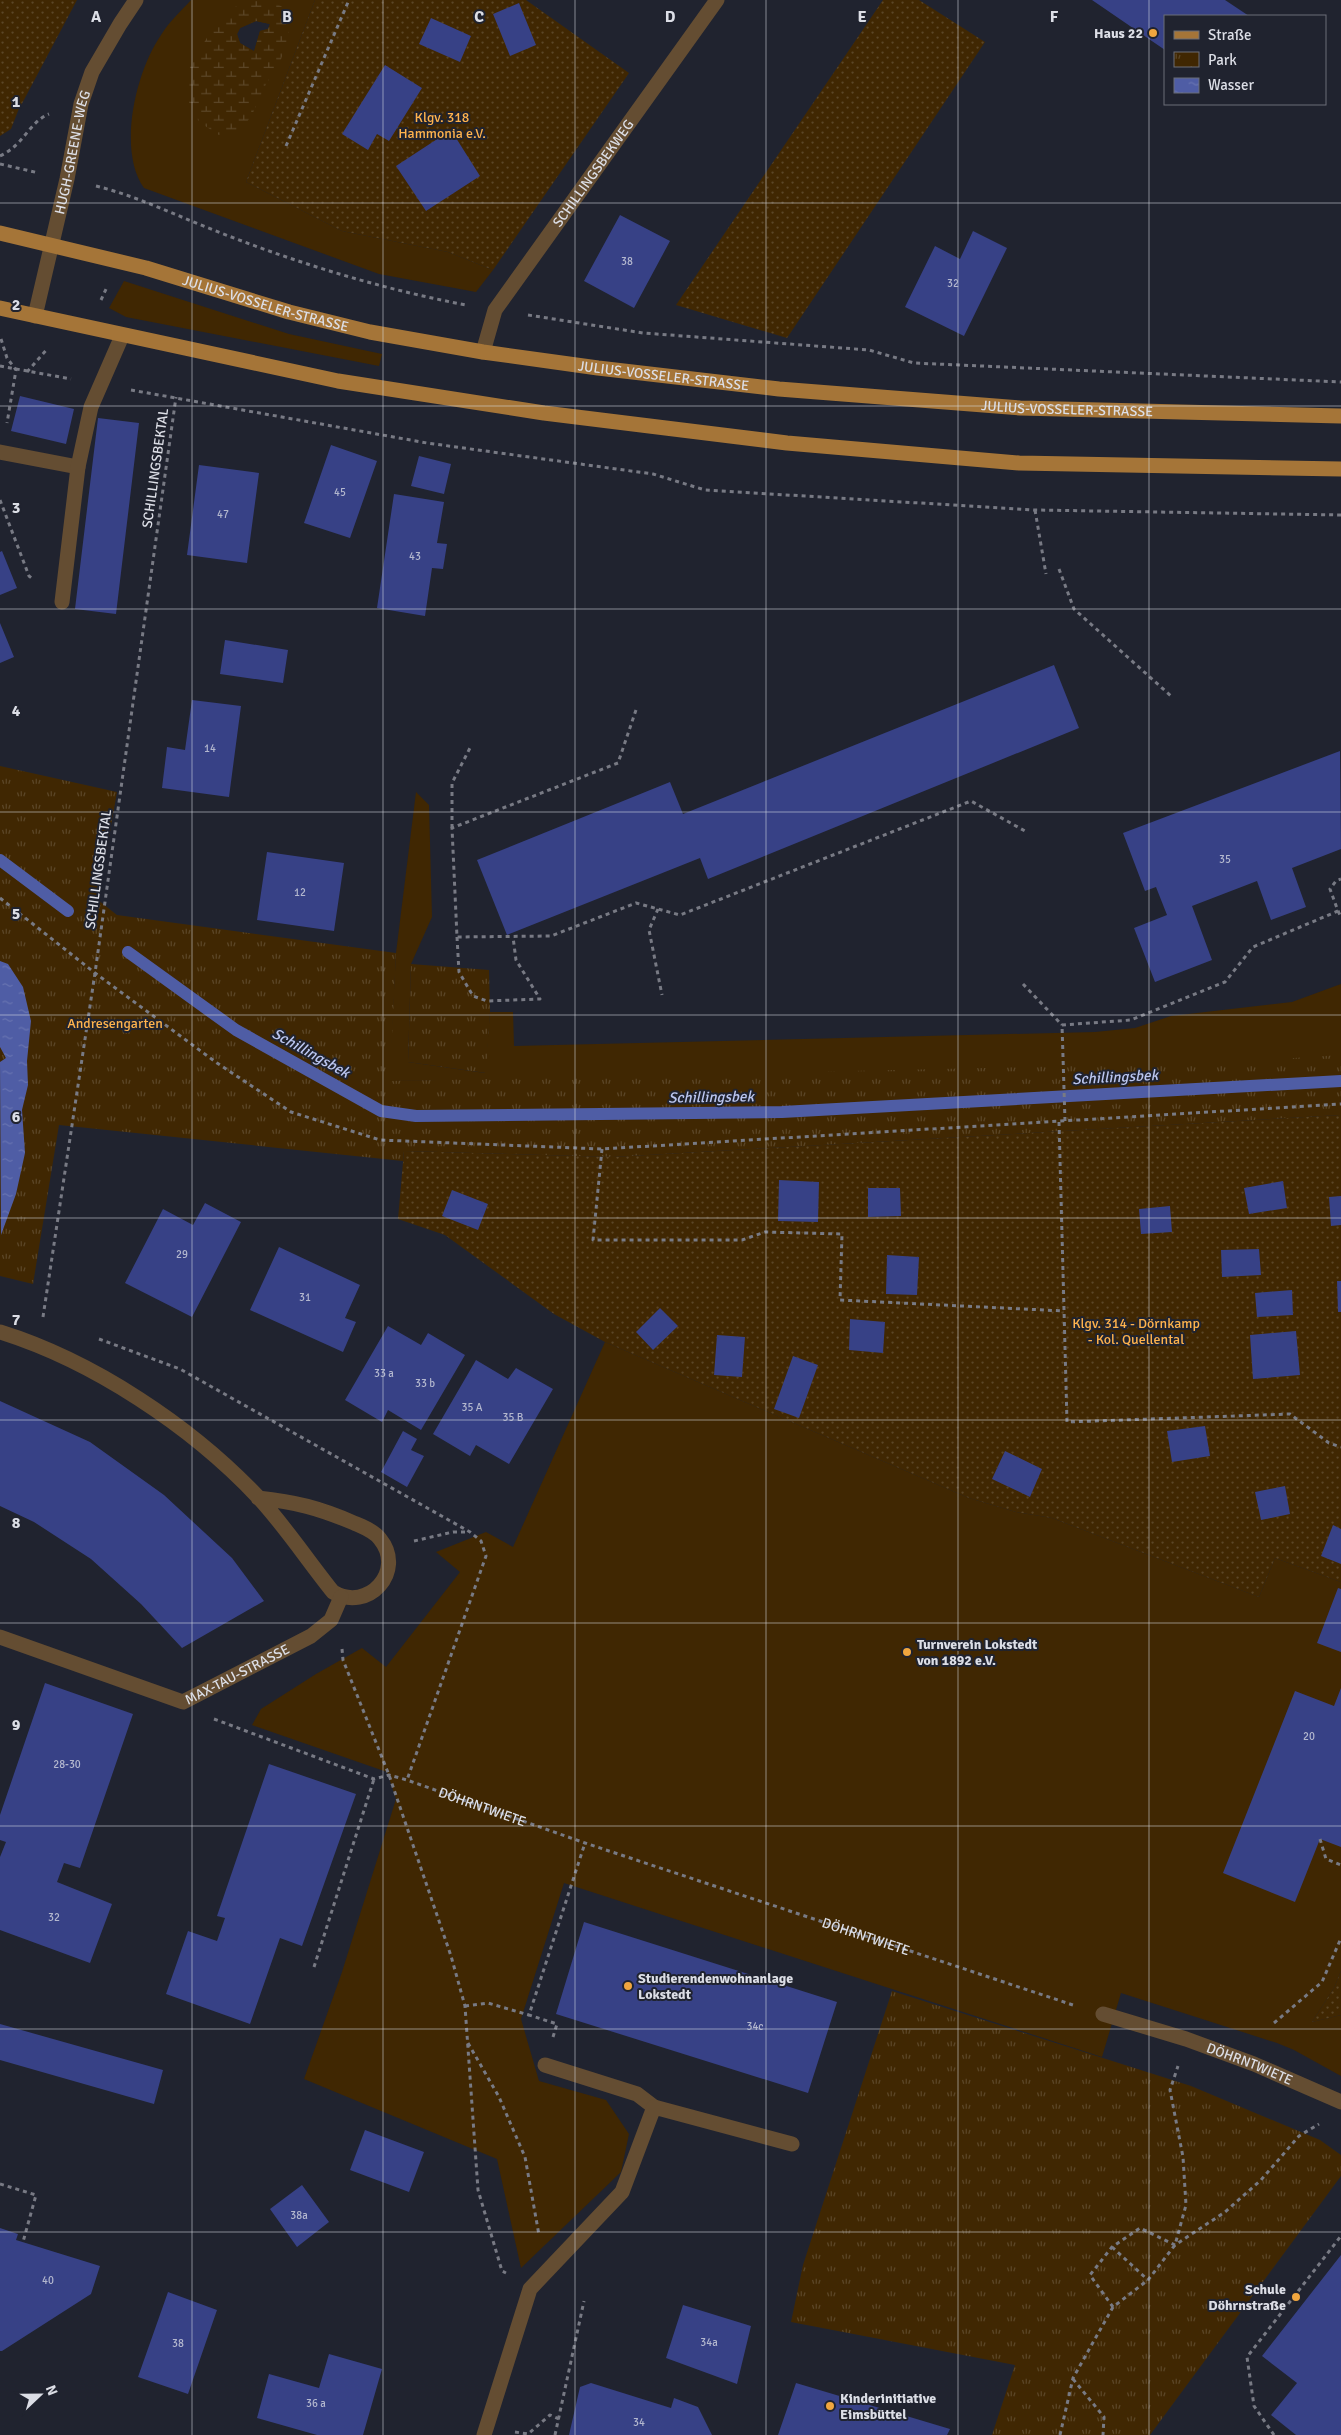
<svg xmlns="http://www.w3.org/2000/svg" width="1341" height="2435" font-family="Signika,sans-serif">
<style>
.grass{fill:#402702;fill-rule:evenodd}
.wetland{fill:url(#wetland-marsh);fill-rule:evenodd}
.park{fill:url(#park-tufts)}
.garden{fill:url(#garden-dots)}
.water{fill:url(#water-ripples)}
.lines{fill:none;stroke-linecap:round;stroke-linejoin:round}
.stream{stroke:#4f5da5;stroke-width:12}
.building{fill:#374186}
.path{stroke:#787a84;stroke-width:3;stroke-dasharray:4 4;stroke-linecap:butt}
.minor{stroke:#644d32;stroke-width:15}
.major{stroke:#a57538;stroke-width:15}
.grid{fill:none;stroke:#dcdee6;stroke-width:1;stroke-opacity:0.55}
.poi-dot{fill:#f0a63f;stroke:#20232f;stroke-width:2}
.labels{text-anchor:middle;stroke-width:4;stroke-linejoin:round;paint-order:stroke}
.number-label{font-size:11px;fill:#b3b7ce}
.poi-label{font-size:14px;font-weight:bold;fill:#dcdee6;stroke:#20232f;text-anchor:start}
.park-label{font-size:14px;fill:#ffb34d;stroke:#20232f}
.street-label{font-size:14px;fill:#dcdee6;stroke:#20232f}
.water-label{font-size:15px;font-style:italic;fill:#bbc6ef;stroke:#20232f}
.grid-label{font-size:16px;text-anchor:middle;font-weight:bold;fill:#dcdee6;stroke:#20232f;stroke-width:4;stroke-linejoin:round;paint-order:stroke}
</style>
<defs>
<pattern id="wetland-marsh" width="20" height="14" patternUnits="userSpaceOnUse" patternTransform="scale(1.25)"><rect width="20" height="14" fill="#402702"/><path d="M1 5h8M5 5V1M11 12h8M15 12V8" fill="none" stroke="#5b4627"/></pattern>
<pattern id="park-tufts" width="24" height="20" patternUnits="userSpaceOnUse" patternTransform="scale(1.25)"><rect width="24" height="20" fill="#402702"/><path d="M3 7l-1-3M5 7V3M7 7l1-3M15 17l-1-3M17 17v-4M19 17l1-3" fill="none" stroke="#5b4627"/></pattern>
<pattern id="garden-dots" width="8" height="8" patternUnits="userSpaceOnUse" patternTransform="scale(1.25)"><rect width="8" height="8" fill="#402702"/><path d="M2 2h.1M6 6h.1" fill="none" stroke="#5b4627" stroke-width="1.8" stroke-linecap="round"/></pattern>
<pattern id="water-ripples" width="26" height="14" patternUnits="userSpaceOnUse" patternTransform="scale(1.25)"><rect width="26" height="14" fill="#4f5da5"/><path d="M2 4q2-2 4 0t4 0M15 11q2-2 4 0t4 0" fill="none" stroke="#6874b1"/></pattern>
</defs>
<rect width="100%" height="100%" fill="#20232f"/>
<!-- grass -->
<path class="grass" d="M191,0H315L246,182L342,231L448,252L493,270L476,292L379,274L144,188C117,150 136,71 161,35C169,22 181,11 191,0ZM256,21L270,24L268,29L260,31L254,51L240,43L237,34L240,28Z
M124,281L289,334L382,354L379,366L126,317L109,308Z
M416,792L429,805L432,917L411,964L408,1062L485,1073L490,1012H513L514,1046L1095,1032L1135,1028L1171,1016L1292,1002L1341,984V1073L389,1081L396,953Z
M605,1342L969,1498L1016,1512L1052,1518L1259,1597L1275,1558L1341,1582V1971L1334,1988L1312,2022L1341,2015V2076L1294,2050L1277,2043L1121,1993L1102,2057L564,1883L521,2019L539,2081L606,2100L629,2134L621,2172L521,2268L497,2159L304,2079L342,1972L396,1799L387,1772L252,1725L261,1709L316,1674L362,1648L386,1667L460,1572L436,1552L486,1532L513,1547Z"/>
<!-- wetland -->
<path class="wetland" d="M246,0H271L287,10L289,36L280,62L266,84L251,117L235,135H219L199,122L189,102L190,66L208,36L229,11ZM256,21L270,24L268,29L260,31L254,52L240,43L237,34L240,28Z"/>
<!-- park -->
<path class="park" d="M0,766L117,792L98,900L117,915L396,953L390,1081L1215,1063L1341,1055V1115L613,1157L404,1151L403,1161L59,1125L33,1284L0,1276Z
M411,964L489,970L490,1012L486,1073L408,1062Z
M892,1991L1191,2086L1320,2140L1341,2155V2176L1150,2435H992L1015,2365L791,2322L803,2265Z"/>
<!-- garden -->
<path class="garden" d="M0,0H77L18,111L11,129L0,136Z
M315,0H526L629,73L493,270L448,252L342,231L246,182Z
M883,0H919L985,42L787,338L676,305Z
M1341,1115V1582L1275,1558L1259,1597L1052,1518L1016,1512L969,1498L605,1342L554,1314L445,1235L398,1219L404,1151L613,1157Z
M1341,1971V2015L1312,2022L1334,1988Z"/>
<!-- water -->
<path class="water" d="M0,961L8,964L23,987L31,1021L27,1061L28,1085L22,1110L25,1153L16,1194L1,1235L0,1062L6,1058L0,1047Z"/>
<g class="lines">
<!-- stream -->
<path class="stream" d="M0,860L68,911
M128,952L236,1030L381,1111L416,1116L782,1112L1341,1081"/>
</g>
<!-- building -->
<path class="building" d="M1092,0H1225L1249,16H1165V50Z
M519,3L536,45L510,56L493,14Z
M431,18L471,36L460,62L419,44Z
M385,65L422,88L389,141L377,134L368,150L342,134Z
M451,130L480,176L426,211L396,166Z
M620,215L670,241L634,308L584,281Z
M973,231L1007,248L964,336L905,307L935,246L960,259Z
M20,396L74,409L66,444L11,431Z
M98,418L139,423L116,614L75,609Z
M331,445L377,461L350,538L304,523Z
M419,456L451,464L444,494L411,486Z
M199,465L259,473L247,563L187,555Z
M394,494L444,502L437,543L447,544L443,569L432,568L425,616L377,608Z
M2,551L17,588L0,595V552Z
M0,623L14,657L0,663Z
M225,640L288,650L283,683L220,674Z
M1054,665L1079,728L708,879L700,858L507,935L477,860L670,782L683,814Z
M192,700L241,706L229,797L162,788L167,747L185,750Z
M1340,751L1341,849L1292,868L1306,907L1271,920L1257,881L1192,906L1212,960L1155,982L1134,928L1167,915L1156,887L1145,891L1123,833Z
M267,852L344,863L334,931L257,920Z
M779,1180L819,1182L818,1222L778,1221Z
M1283,1181L1287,1208L1249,1214L1244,1188Z
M868,1188H900L901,1216L868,1217Z
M452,1190L488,1204L478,1230L442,1216Z
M1341,1196V1225L1331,1226L1329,1197Z
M205,1203L241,1222L192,1317L125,1283L163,1209L193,1225Z
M1170,1206L1172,1232L1141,1234L1139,1209Z
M279,1247L360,1285L345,1318L356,1322L343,1352L250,1310Z
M1259,1249L1261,1275L1222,1277L1221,1250Z
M887,1255L919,1257L917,1295L886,1294Z
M1337,1281H1341V1312H1338Z
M1292,1290L1293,1315L1257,1317L1255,1293Z
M660,1308L678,1326L653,1350L636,1332Z
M850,1319L885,1322L883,1353L849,1350Z
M388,1326L421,1345L428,1333L465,1355L421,1430L388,1410L382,1422L345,1400Z
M1296,1331L1300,1375L1253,1379L1250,1335Z
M717,1335L745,1337L742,1377L714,1375Z
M793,1356L818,1365L799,1418L774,1409Z
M476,1360L508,1379L516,1368L553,1389L509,1464L476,1445L470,1456L433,1434Z
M0,1401L90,1442L164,1495L232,1558L264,1601L182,1648L141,1604L91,1559L34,1522L0,1506Z
M1205,1426L1210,1456L1172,1462L1167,1431Z
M403,1431L417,1439L411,1450L424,1456L407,1487L381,1472Z
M1005,1451L1042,1469L1030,1497L992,1479Z
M1285,1486L1290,1514L1261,1520L1255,1492Z
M1333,1525L1341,1529V1564L1321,1556Z
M1338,1588L1341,1589V1652L1317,1643Z
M45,1683L133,1714L80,1868L64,1863L57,1882L112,1904L90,1963L0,1930V1857L6,1842L0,1840V1815Z
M1341,1688V1847L1320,1839L1295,1902L1223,1873L1295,1691L1334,1706Z
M269,1764L356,1794L302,1946L280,1938L250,2024L166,1994L188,1931L217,1941L225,1918L217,1916Z
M584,1922L837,2002L808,2093L556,2014Z
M0,2024L163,2070L154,2104L0,2060Z
M365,2130L424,2152L409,2192L350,2170Z
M302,2185L329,2222L297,2247L270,2209Z
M0,2228L18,2234L16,2240L100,2266L91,2294L2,2351H0Z
M1341,2255V2435H1296L1271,2415L1297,2383L1262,2356Z
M168,2292L217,2310L188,2394L138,2377Z
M683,2305L751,2326L737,2384L666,2358Z
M329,2354L382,2369L363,2435H317L257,2418L269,2374L319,2388Z
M591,2383L671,2408L674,2398L698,2407L712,2435H569L580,2387Z
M796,2383L950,2429L947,2435H778Z"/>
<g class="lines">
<!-- path -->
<g class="path">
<path d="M286,146L349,0"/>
<path d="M0,156C24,145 29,122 49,114"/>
<path d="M0,164L39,173"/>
<path d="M96,186C140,197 179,217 221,233C300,264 382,289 466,305"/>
<path d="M101,300L107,287"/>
<path d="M528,315L643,333L869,350L914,363L1341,382"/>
<path d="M1,339L7,358L16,370L7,423"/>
<path d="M0,366L71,379"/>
<path d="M27,372L48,348"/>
<path d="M131,390L427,443L653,474L705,490L1035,510L1341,515"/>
<path d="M0,500L29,576L34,580"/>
<path d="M1035,510L1046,574"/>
<path d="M1059,569L1074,609L1171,696"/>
<path d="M636,710L618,763L452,828L457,937L551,936L636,903L680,915L971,801L1025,831"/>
<path d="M452,828V783L471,746"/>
<path d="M0,898L95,973L217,1063L291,1112L380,1140L602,1149L1341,1104"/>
<path d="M658,909L649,930L662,995"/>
<path d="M1338,911L1341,917"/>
<path d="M457,937L459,972L473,996L487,1001L540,999L516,960L513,937"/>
<path d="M1023,984L1062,1025"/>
<path d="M1065,1121L1062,1025L1131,1020L1225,982L1253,947L1338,911L1330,889L1336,881L1341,879"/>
<path d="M1059,1122L1067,1422L1290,1414L1329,1443L1341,1447"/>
<path d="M602,1149L593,1240H742L765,1232L842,1234L840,1300L1064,1311"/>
<path d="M43,1317L95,973L176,397"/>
<path d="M99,1339L180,1369L470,1532L481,1541L486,1556L407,1780"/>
<path d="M414,1541L453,1532H469"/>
<path d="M342,1649L343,1660L389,1775L451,1956L465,2006L478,2190L502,2271L506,2273"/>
<path id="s1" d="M214,1719L374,1779L389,1775L407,1780L585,1843L1076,2006"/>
<path d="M1320,1839L1326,1859L1341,1865"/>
<path d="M314,1967L374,1779"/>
<path d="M465,2006L488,2003L529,2015"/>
<path d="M1274,2023L1322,1982L1341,1938"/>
<path d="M553,2037L557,2024L529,2015L585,1843"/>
<path d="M468,2043L499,2097L525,2157L539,2235"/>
<path d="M0,2184L36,2195L23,2242"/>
<path d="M1112,2247L1148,2280"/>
<path d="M1113,2307L1090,2275L1112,2247L1140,2228L1175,2245L1225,2212L1261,2180L1299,2136L1319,2124"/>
<path d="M1073,2379L1104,2417L1103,2435"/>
<path d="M515,2432L528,2434L550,2415L559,2419"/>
<path d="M555,2435L584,2301"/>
<path d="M1060,2435L1073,2378L1113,2307L1148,2280L1175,2245L1186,2205L1183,2157L1170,2090L1178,2066"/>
<path d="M1274,2435L1254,2406L1247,2357L1341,2236"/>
</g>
<!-- minor -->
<g class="minor">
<path id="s2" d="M35,316L67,179L81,104L92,72L120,24L136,0"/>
<path id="s3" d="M483,352L495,310L717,0"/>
<path d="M0,452L78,467"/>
<path d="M62,602L78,467L91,407L122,336"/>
<path d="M0,1332C93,1361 191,1426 258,1497C285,1526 308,1561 333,1592C368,1613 406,1571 380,1539C374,1531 363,1527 354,1523C319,1508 296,1502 258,1498"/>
<path id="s4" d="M0,1637L183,1702L311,1636L331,1620L341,1597"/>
<path id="s5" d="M1103,2014L1186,2039L1254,2064L1341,2102"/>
<path d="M545,2065L637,2094L654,2107"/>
<path d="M484,2435L530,2289L622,2192L654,2107L792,2144"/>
</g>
<!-- major -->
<g class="major">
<path id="s6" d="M0,233L146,268L289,312L370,332L483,352L598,368L779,389L1020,408L1341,416"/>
<path d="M0,308L338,381L544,413L787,443L1019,463L1341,469"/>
</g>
</g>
<!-- grid -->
<path class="grid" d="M192,0V2435M383,0V2435M575,0V2435M766,0V2435M958,0V2435M1149,0V2435M0,203H1341M0,406H1341M0,609H1341M0,812H1341M0,1015H1341M0,1218H1341M0,1420H1341M0,1623H1341M0,1826H1341M0,2029H1341M0,2232H1341"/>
<!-- markers -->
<g class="poi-dot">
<circle cx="1153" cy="33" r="5"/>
<circle cx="907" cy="1652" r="5"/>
<circle cx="628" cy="1986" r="5"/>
<circle cx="1296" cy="2297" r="5"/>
<circle cx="830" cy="2406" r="5"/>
</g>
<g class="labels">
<!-- number labels -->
<g class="number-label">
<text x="627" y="265">38</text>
<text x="953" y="287">32</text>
<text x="340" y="496">45</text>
<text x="223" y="518">47</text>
<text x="415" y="560">43</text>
<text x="210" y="752">14</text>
<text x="1225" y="863">35</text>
<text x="300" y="896">12</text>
<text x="182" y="1258">29</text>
<text x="305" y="1301">31</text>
<text x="384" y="1377">33 a</text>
<text x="425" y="1387">33 b</text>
<text x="472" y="1411">35 A</text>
<text x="513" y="1421">35 B</text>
<text x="1309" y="1740">20</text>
<text x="67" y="1768">28-30</text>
<text x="54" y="1921">32</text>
<text x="755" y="2030">34c</text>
<text x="299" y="2219">38a</text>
<text x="48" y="2284">40</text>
<text x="709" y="2346">34a</text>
<text x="178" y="2347">38</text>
<text x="316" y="2407">36 a</text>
<text x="639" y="2426">34</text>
</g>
<!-- poi labels -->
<g class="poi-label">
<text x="1143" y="38" text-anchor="end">Haus 22</text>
<text x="917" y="1649">Turnverein Lokstedt<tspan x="917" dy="16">von 1892 e.V.</tspan></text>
<text x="638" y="1983">Studierendenwohnanlage<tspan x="638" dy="16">Lokstedt</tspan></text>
<text x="1286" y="2294" text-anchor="end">Schule<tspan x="1286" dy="16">Döhrnstraße</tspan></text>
<text x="840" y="2403">Kinderinitiative<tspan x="840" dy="16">Eimsbüttel</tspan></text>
</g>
<!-- park labels -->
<g class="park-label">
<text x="442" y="122">Klgv. 318<tspan x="442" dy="16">Hammonia e.V.</tspan></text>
<text x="115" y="1028">Andresengarten</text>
<text x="1136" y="1328">Klgv. 314 - Dörnkamp<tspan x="1136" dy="16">- Kol. Quellental</tspan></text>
</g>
<!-- street labels -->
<g class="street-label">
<text dy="5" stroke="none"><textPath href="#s2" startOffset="168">HUGH-GREENE-WEG</textPath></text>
<text dy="5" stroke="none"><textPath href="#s3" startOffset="212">SCHILLINGSBEKWEG</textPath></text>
<text dy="5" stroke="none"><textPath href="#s6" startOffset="275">JULIUS-VOSSELER-STRASSE</textPath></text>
<text dy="5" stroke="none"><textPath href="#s6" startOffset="680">JULIUS-VOSSELER-STRASSE</textPath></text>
<text dy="5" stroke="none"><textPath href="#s6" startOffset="1085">JULIUS-VOSSELER-STRASSE</textPath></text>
<text transform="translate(155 468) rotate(-82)" y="5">SCHILLINGSBEKTAL</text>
<text transform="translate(98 869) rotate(-82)" y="5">SCHILLINGSBEKTAL</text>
<text dy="5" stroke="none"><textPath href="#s4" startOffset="255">MAX-TAU-STRASSE</textPath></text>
<text dy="5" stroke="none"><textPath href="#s1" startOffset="285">DÖHRNTWIETE</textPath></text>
<text dy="5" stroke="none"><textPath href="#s1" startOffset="690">DÖHRNTWIETE</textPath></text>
<text dy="5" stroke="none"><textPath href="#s5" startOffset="155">DÖHRNTWIETE</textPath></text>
</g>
<!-- water labels -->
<g class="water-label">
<text transform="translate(311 1053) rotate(29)" y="5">Schillingsbek</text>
<text transform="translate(1115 1077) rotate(-3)" y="5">Schillingsbek</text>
<text transform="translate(711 1097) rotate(-1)" y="5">Schillingsbek</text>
</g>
</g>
<g class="grid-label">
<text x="96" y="22">A</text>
<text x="287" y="22">B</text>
<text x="479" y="22">C</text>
<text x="670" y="22">D</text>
<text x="862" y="22">E</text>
<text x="1054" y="22">F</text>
<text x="16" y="107">1</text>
<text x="16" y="310">2</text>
<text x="16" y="513">3</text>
<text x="16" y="716">4</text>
<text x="16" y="919">5</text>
<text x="16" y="1122">6</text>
<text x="16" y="1325">7</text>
<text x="16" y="1528">8</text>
<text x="16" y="1730">9</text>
</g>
<!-- legend -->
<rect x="1164" y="15" width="162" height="90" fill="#20232f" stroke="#6b6e78"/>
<rect x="1174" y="31" width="25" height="8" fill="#a57538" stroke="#6b6e78"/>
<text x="1208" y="40" font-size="15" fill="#dcdee6">Straße</text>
<rect x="1174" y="52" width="25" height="15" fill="url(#park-tufts)" stroke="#6b6e78"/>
<text x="1208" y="65" font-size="15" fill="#dcdee6">Park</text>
<rect x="1174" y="78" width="25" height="15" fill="url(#water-ripples)" stroke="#6b6e78"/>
<text x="1208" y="90" font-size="15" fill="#dcdee6">Wasser</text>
<!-- north arrow -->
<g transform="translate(40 2395) rotate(68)" stroke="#20232f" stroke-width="4" paint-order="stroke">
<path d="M0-4L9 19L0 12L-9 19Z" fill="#dcdee6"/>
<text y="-8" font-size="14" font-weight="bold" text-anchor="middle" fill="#dcdee6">N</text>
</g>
</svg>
